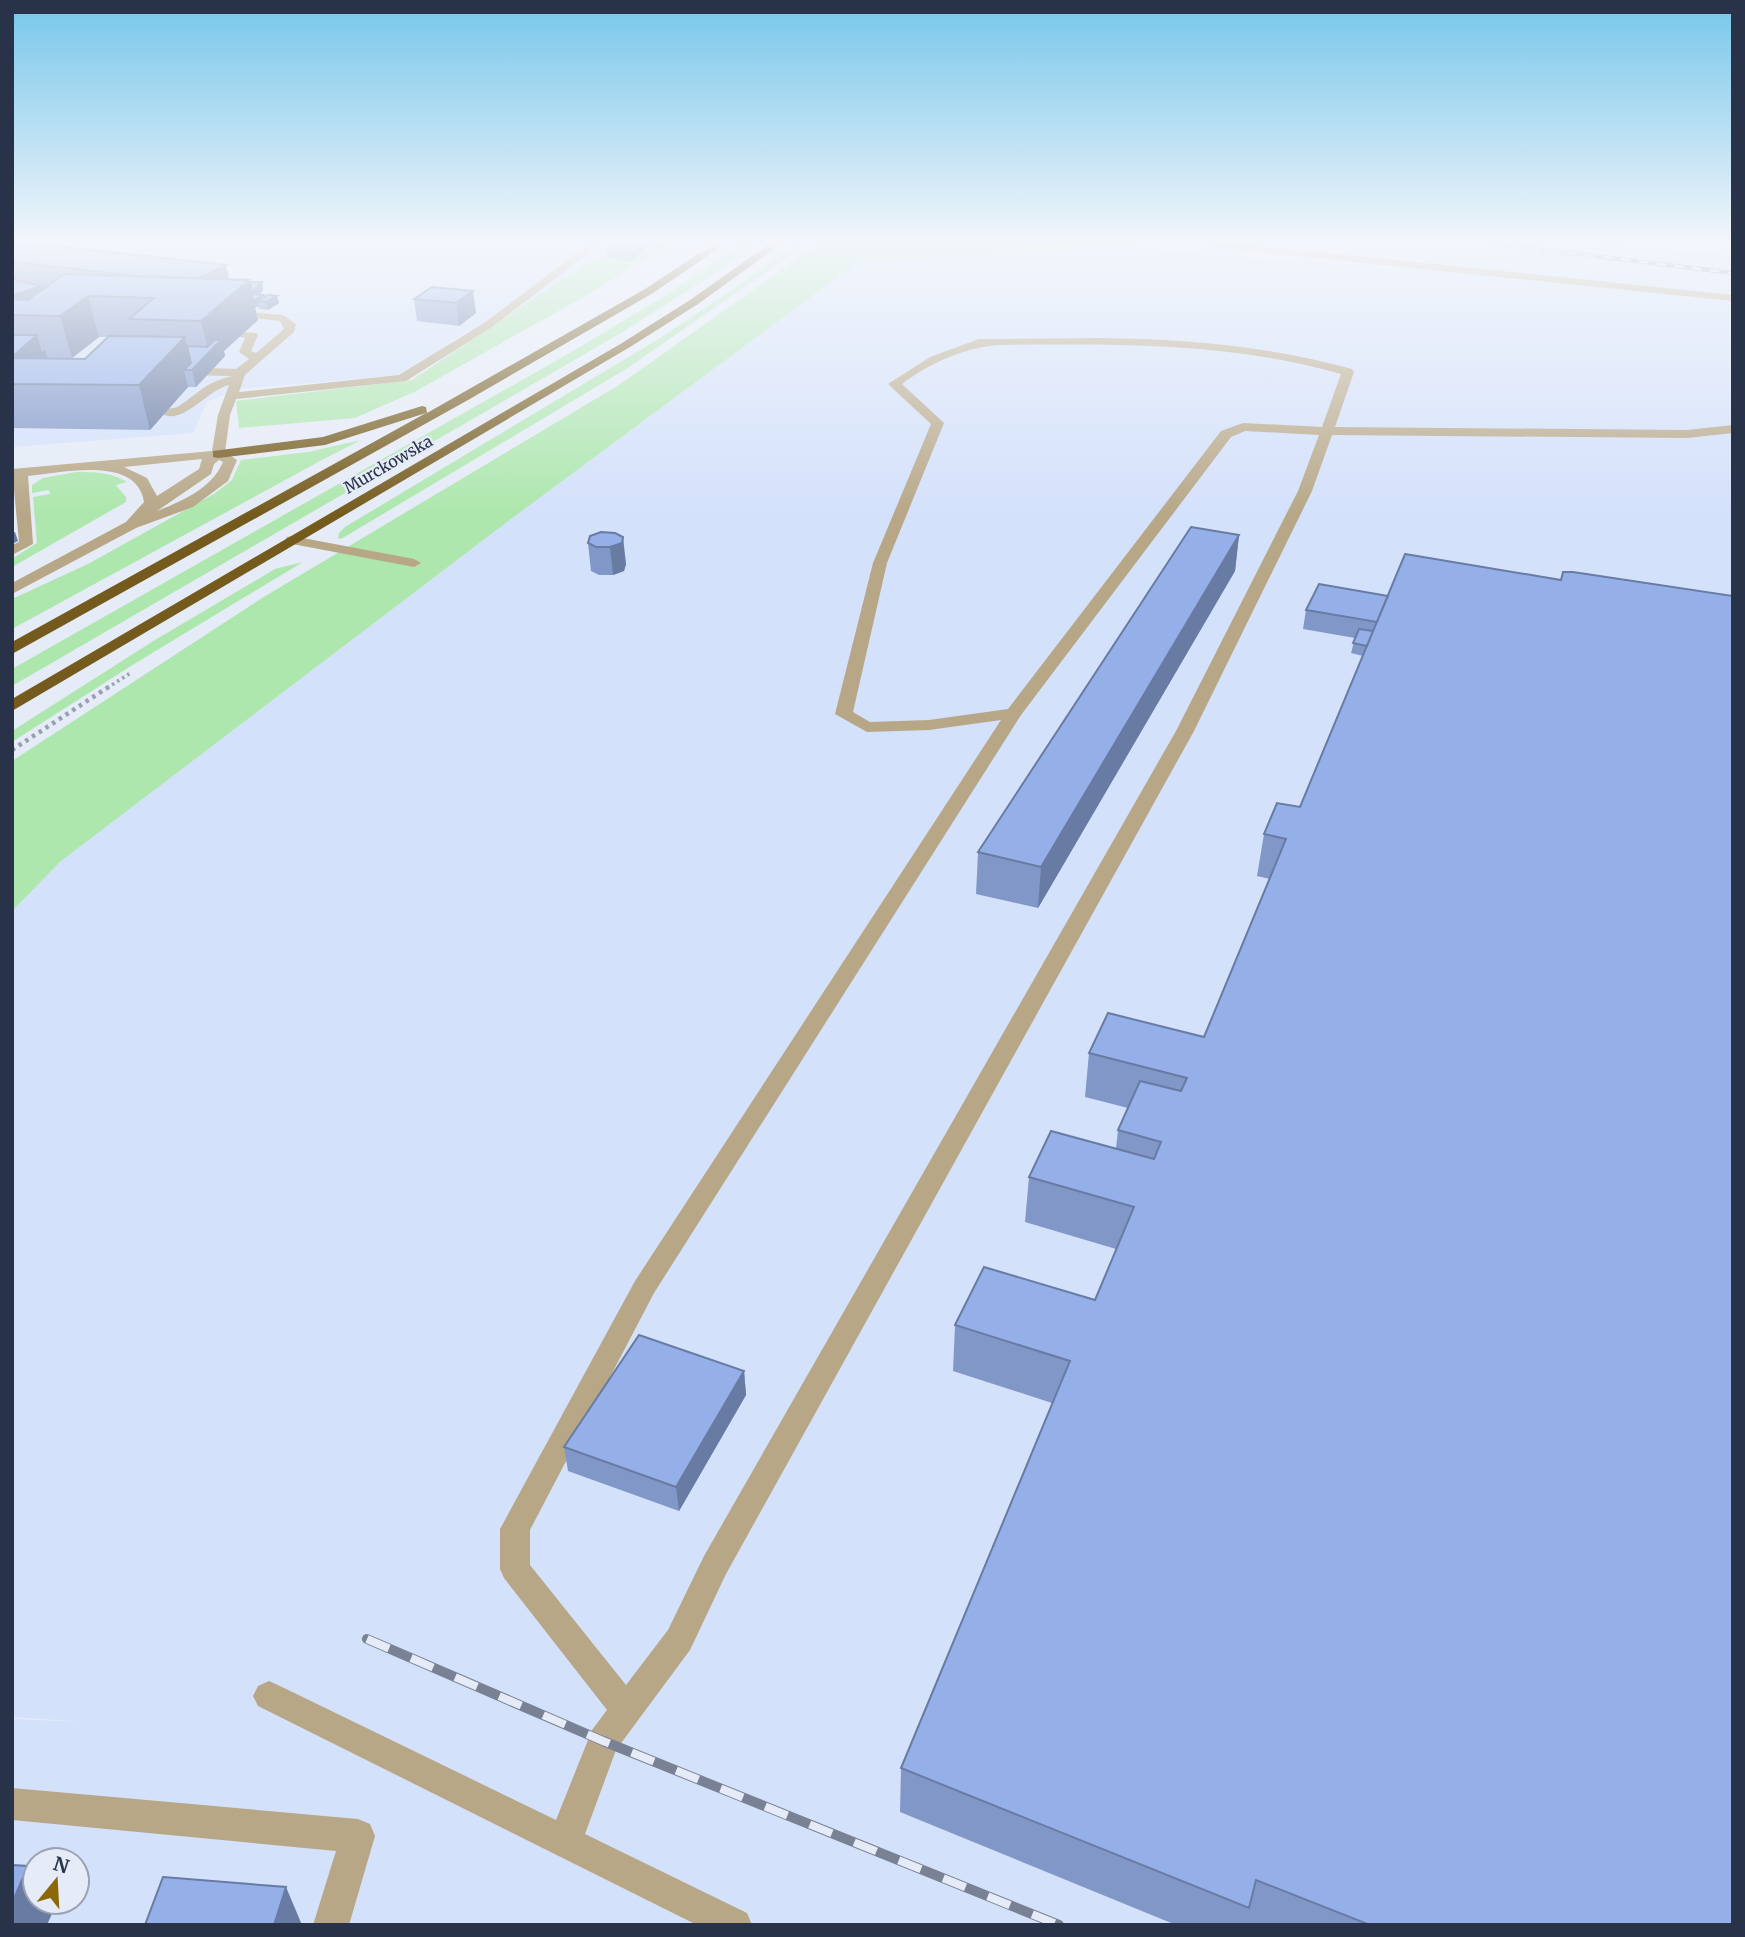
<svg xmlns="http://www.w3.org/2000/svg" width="1745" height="1937" font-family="Merriweather,serif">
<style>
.built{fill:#d4e1fb;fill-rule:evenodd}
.green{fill:#ade7ad}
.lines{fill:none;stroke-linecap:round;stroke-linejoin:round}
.path-far2{stroke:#98a0b1;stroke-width:2.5;stroke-dasharray:2 2.5;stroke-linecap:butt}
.path-far1{stroke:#98a0b1;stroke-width:3.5;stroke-dasharray:2.5 3.5;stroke-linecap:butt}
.path{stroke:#98a0b1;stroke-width:4.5;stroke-dasharray:3.5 4.5;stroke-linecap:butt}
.minor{fill:#b7a787;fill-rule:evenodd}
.highway{fill:#745a1c;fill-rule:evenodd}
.rail-far1-casing{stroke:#798295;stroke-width:4.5}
.rail-casing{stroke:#798295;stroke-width:10}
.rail-far1{stroke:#e5ebf7;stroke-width:2.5;stroke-dasharray:9;stroke-linecap:butt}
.rail{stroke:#e5ebf7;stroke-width:8;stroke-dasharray:24;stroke-linecap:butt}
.wall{fill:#8097c8;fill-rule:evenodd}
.shaded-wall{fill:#687ba3}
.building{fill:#95b0e9;stroke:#687ba3;stroke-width:2}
.labels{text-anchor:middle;stroke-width:5;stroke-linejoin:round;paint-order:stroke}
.far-street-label{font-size:16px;fill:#28334a;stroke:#e5ebf7}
</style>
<rect width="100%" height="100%" fill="#e5ebf7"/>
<!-- built -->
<path class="built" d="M12,244H658L635,261L505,335L465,332L411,370L393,376L239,389L207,402L193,433L12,447Z
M1346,244H1622L1733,256V1925H12V1719L86,1722L12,1717V911L61,861L507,522L859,261L1119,249L1160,250L1398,270L1418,252ZM35,1860H77V1902H35Z"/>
<!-- green -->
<path class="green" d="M611,244H669L589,294L414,392L355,418L239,428L236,401L412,380L594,258L630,261L646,250L609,246Z
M741,244H756L711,276L621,333L12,686V669L575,350L663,297Z
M795,244H807L626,369L341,539L338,538L339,533L345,527L660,338L741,284Z
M818,244H1129L1160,250L1119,249L859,261L507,522L61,861L12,911V761L262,598L619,385Z
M361,440L320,461L12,629V599L88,564L214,494L232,480L241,460L308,452Z
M76,472C93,472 112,472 127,482L116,485L126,497V502L12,567V559L37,543L33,497L50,494L49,490L32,493V485L43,478Z
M303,562L134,664L12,742V731L155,640L275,569Z"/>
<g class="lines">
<!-- path-far2 -->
<path class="path-far2" d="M637,244L664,247
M1584,244L1733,257"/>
<!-- path-far1 -->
<path class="path-far1" d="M107,688L132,672"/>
<!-- path -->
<path class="path" d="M12,750L110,686"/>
<!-- minor -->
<path class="minor" d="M589,244H601L492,327L406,381L236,399L230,415L225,452L237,460L228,481L193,507L136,528L12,594V583L126,522L144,502C137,455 61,473 28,476L33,544L12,555V545L19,542L12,469L212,451L218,415L229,385C206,390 181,429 159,412C165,407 172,410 179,406C202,391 202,384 232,376L182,375L176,371L182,367L236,369L249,359L239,352L245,338L238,336V332L256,333L258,335L251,351L256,353L284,329L280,321L228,315L224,314V310L283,315L296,324L294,332L245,375L239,392L399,375L484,323ZM202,459L199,469L157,496L147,478L124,467ZM219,460L223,462C212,488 183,501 157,511L211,474L214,464Z
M1205,244H1241L1733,295V301L1210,247Z
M1100,338C1186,339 1269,346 1352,369L1354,372L1335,427L1687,430L1733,425V433L1687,438L1332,435L1312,491L1194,731L726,1574L690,1650L616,1750L585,1834L747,1913L752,1925H697L258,1706L253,1696L258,1686L269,1681L280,1686L556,1820L592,1730L607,1710L504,1578L500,1569V1529L635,1281L1001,720L929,730L867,732L835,714L873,563L931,424L888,384L930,357L979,339ZM1000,345C1115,344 1230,342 1341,374L1322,427L1243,423L1221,431L1008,709L929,720L870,722L853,712L887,563L944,423L902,384C930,363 965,347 1000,345ZM1245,431L1319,435L1298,491L1176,731L704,1556L668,1630L626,1685L530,1565V1530L654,1293L1021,715L1231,437Z
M292,536L414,559L421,563L414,567L287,543L285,540L287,537Z
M12,1788L358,1819L370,1824L375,1836L349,1925H313L336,1851L12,1820Z"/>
<!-- highway -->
<path class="highway" d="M713,244H725L653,293L468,400L12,654V642L426,413L325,445L218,458L213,457V451L323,437L422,406L426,407L427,413L645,289Z
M769,244H781L698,304L630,347L12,711V699L622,343L690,300Z"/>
<!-- rail-far1 casing -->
<g class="rail-far1-casing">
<path id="rail-far1" d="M1496,244L1733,273"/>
</g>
<!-- rail casing -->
<g class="rail-casing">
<path id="rail" d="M367,1639L603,1741L1059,1925"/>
</g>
<!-- rail-far1 -->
<use href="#rail-far1" class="rail-far1"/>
<!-- rail -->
<use href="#rail" class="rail"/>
</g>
<!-- wall -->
<path class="wall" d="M12,244L230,279L249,280L250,282H262L263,290L259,295H263V298L279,303L268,310L259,309L258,306L255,308L258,320L224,351L225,356L196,387H188L150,430L12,428ZM99,337H107L85,359L46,358H72Z
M615,244H645V249L630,261L607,258L606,251Z
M432,287L476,313L459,326L417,321L414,299Z
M601,532L626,564L624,571L613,575H599L591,571L588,543Z
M1239,535L1235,571L1038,908L976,894L978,852Z
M1388,596L1733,1925H1250L1245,1923L1244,1925H1176L900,1812L901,1768L1052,1403L953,1371L955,1325L1095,1300L1116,1249L1025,1222L1029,1177L1116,1148L1118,1130L1128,1108L1085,1097L1089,1053L1204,1037L1270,879L1257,876L1264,834L1300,807L1363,656L1351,653L1355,638L1303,629L1306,610Z
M744,1371L746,1395L679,1511L568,1471L564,1447Z"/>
<!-- shaded-wall -->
<path class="shaded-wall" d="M642,244H645V249L630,261V253Z
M226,265L231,287L191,283Z
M249,280L252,292L262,282L263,290L253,300L263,295L264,302L257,301L258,306L255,308L258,320L224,351L225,356L196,387L192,370H184L188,387L150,430L139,385L185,337L192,370L209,353L201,321Z
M41,286L45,301L12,313V296Z
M473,291L476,313L459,326L456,303Z
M88,296L99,337L72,358L60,316Z
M277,296L279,303L268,310L266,302Z
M37,335L42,352L45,349L47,357L44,360L49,378L12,357Z
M15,532L18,541L12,544V533Z
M1239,535L1235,571L1038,908L1041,867Z
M623,537L626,564L624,571L613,575L610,547Z
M744,1371L746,1395L679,1511L676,1487Z
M28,1866L35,1878V1902H49L54,1909L47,1925H12V1903Z
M286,1887L302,1925H274Z"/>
<!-- building -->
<path class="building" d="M12,244H40L226,265L200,278L137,276L12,262Z
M615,244H642L630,253L606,251Z
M64,274L249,280L201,321L129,319L154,298L88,296L60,316L12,315V299L28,300Z
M12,279L41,286L12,296Z
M250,282H262L252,292Z
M432,287L473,291L456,303L414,299Z
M253,294L263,295L253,301L252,295Z
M268,295L277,296L266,302L257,301Z
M12,335H37L12,357Z
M109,336L185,337L139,385L12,384V358L85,359Z
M215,340H221L192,370H184L191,363L187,346L207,347Z
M1191,527L1239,535L1041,867L978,852Z
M601,532L615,533L623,537L622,543L610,547H596L588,543L590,536Z
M1405,554L1561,580L1563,572H1573L1733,596V1925H1370L1256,1880L1249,1908L901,1768L1070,1361L955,1325L984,1267L1095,1300L1134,1207L1029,1177L1051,1131L1154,1159L1161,1142L1118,1130L1140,1081L1181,1091L1187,1078L1089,1053L1108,1013L1204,1037L1286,839L1264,834L1277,803L1300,807Z
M1319,584L1388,596L1377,622L1306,610Z
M1359,629L1373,631L1367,646L1353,643Z
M639,1335L744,1371L676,1487L564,1447Z
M12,1865L28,1866L12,1903Z
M163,1877L286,1887L274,1925H145Z"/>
<!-- sky -->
<linearGradient id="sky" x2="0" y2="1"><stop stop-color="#76c6ea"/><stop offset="0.47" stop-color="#f3f6fb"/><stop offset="1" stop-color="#f3f6fb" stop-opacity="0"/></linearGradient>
<rect width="1745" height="515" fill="url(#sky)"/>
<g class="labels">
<!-- far-street labels -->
<g class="far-street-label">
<text transform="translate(388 464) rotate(-30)" y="6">Murckowska</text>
</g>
</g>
<!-- border -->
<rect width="1745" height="1937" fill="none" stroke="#28334a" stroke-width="28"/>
<!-- north arrow -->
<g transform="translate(56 1881) rotate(18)"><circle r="33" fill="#e5ebf7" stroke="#99a1b2" stroke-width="2"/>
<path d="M0-5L12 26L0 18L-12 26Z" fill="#8b6808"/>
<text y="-10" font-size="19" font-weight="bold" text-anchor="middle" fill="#28334a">N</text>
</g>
</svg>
